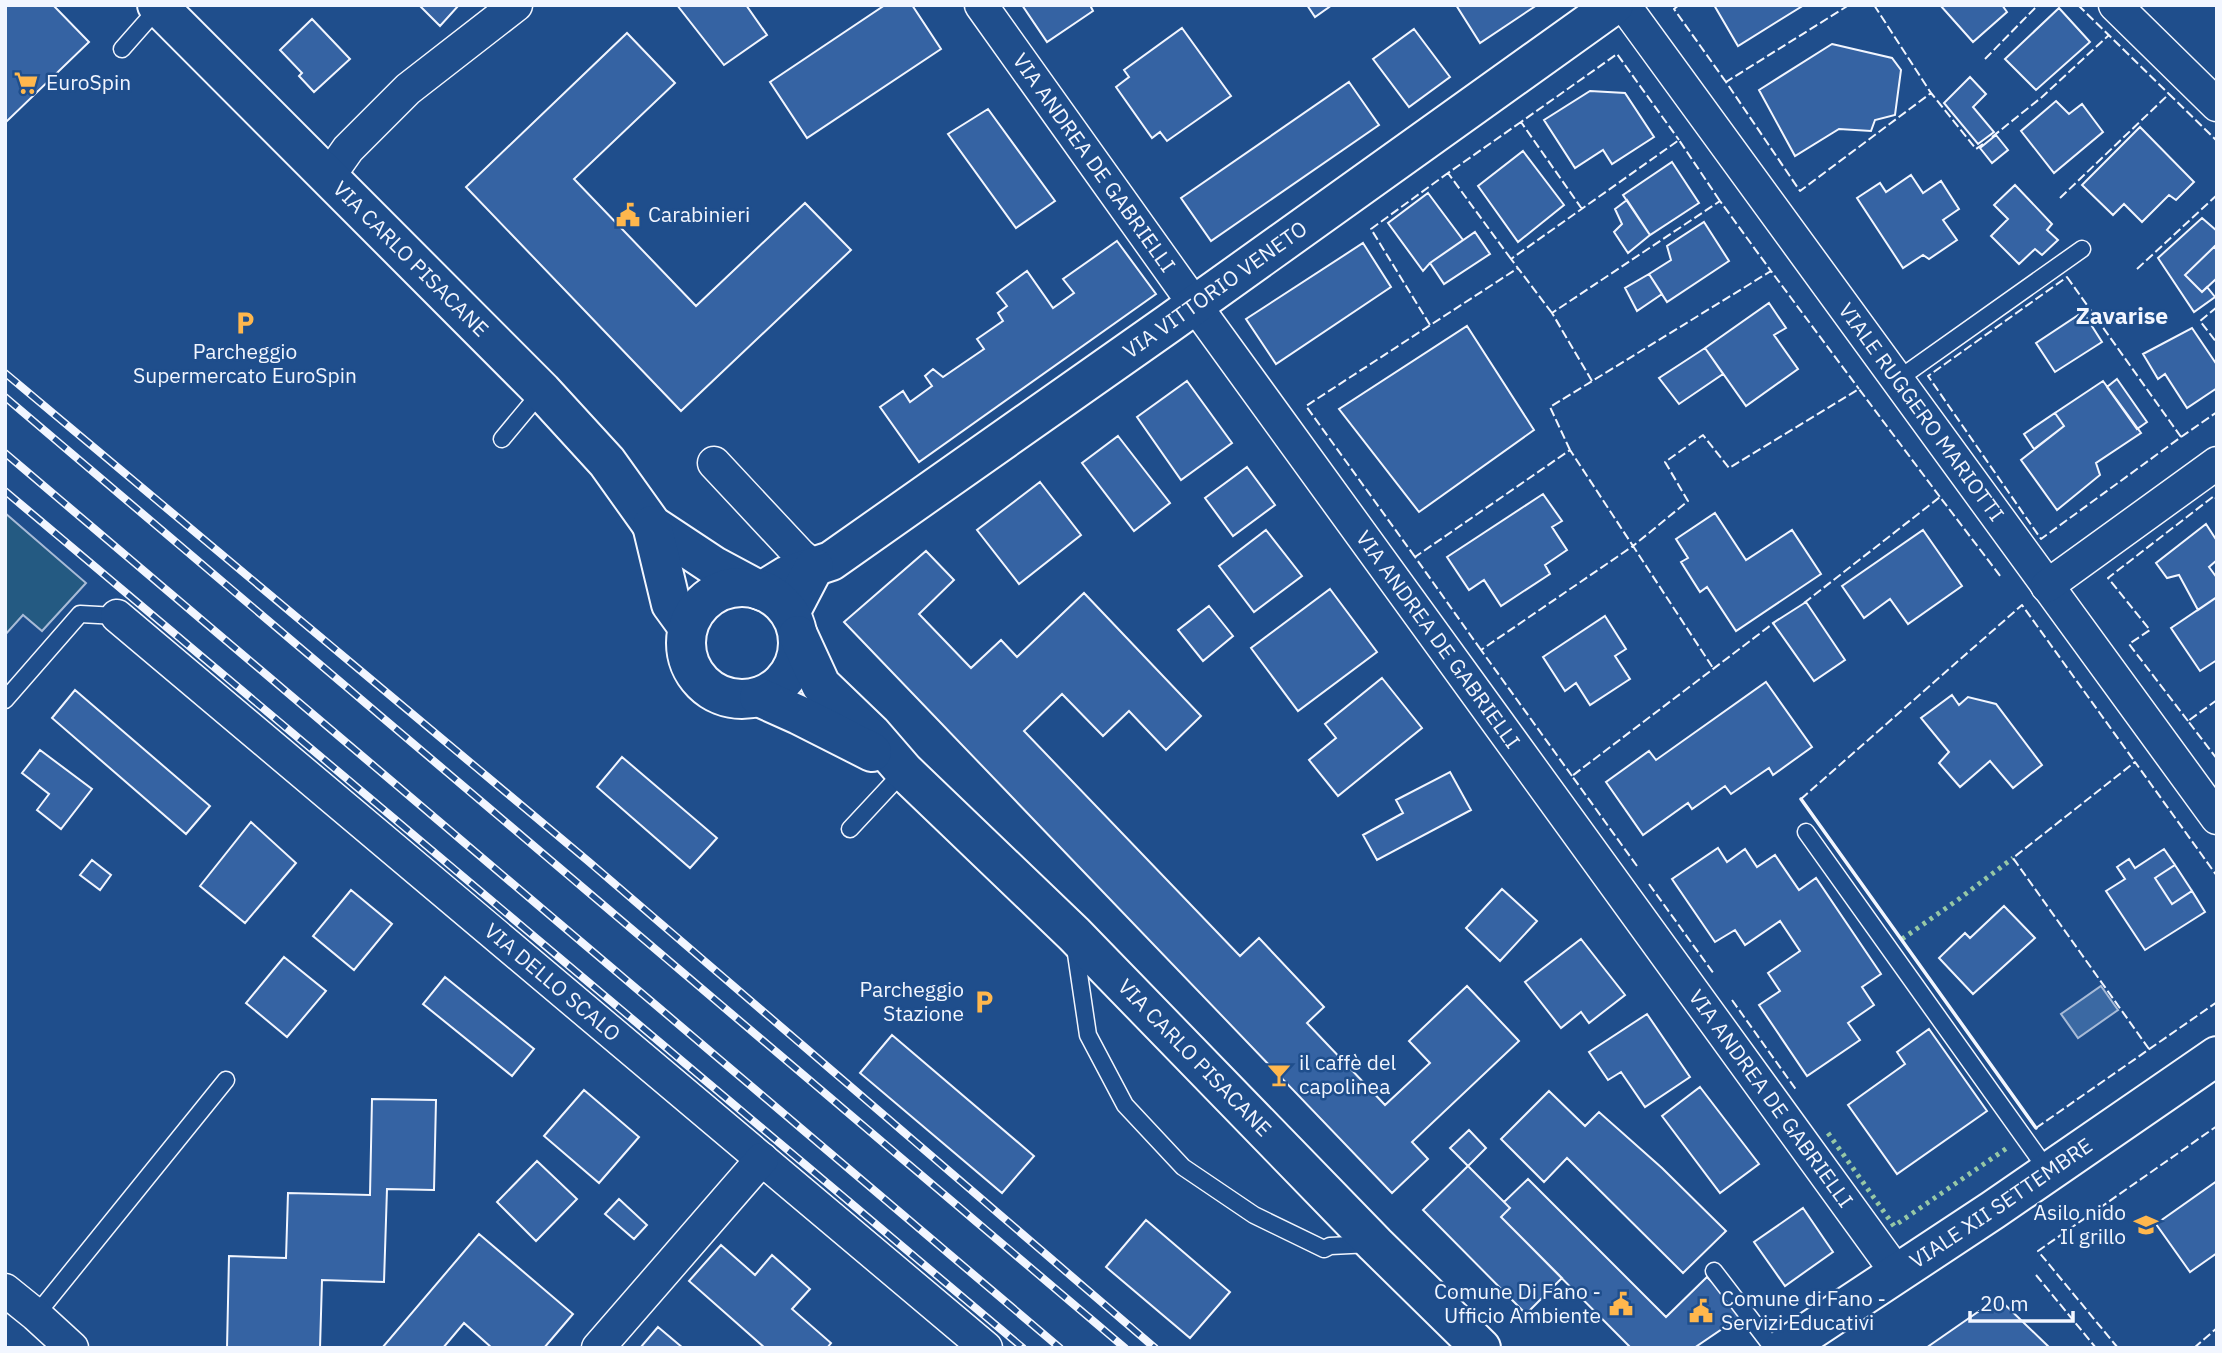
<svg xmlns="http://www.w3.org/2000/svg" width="2222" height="1353" font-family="'IBM Plex Sans',sans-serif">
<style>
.green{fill:#245a82;stroke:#a8bbd7;stroke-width:2}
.water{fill:#3b69a3;stroke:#a8bbd7;stroke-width:2}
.building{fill:#3563a3;stroke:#f2f6ff;stroke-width:2}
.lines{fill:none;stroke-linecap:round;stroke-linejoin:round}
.lane-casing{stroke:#f2f6ff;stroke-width:19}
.street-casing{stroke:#f2f6ff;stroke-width:35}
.secondary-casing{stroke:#f2f6ff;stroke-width:42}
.primary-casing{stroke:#f2f6ff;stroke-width:42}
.lane{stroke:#1f4e8c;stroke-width:16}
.street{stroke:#1f4e8c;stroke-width:32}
.secondary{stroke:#1f4e8c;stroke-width:38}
.primary{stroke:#1f4e8c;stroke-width:38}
.rail-casing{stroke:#f2f6ff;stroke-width:8}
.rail{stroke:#1f4e8c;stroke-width:5;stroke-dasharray:16;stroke-linecap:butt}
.hedge{stroke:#97c8a6;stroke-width:5;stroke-dasharray:3.5 5;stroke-linecap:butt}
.fence{stroke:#f2f6ff;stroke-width:2;stroke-dasharray:9 3.5;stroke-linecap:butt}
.wall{stroke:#f2f6ff;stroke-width:3.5}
.labels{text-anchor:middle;stroke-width:5;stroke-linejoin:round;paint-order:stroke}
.poi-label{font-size:21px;fill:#f2f6ff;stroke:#1f4e8c;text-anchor:start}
.street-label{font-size:21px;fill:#f2f6ff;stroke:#1f4e8c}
.neighbourhood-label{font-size:23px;font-weight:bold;fill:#f2f6ff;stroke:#1f4e8c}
</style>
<rect width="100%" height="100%" fill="#1f4e8c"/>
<!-- green -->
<path class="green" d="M5,513L86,583L42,631L23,615L5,635Z"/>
<!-- water -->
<path class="water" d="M2101,986L2118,1010L2078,1038L2061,1014Z"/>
<!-- building -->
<path class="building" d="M5,5H53L89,42L5,123Z
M419,5H459L440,26Z
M677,5H746L767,35L724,65Z
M885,5H912L941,49L807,138L770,82Z
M1022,5H1090L1093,11L1047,42Z
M1307,5H1332L1315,17Z
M1456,5H1537L1480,43Z
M1714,5H1804L1738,46Z
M1940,5H2002L2007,12L1973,42Z
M2059,8L2090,42L2036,90L2005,59Z
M312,19L350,59L314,92L299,76L302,73L280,50Z
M1182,28L1231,96L1167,141L1160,132L1152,138L1116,87L1129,77L1124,70Z
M1414,29L1450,77L1409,107L1373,59Z
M627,33L675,83L574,179L696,306L805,203L851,250L681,411L466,187Z
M1832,44L1892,58L1901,70L1895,115L1875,120L1871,131L1839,129L1795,156L1759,90Z
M1970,77L1986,94L1973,107L1994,132L1978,144L1944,103Z
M1349,82L1379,125L1211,241L1181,198Z
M1590,91L1625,93L1654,137L1612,164L1603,150L1575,168L1544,120Z
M2056,101L2069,114L2082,104L2103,132L2054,173L2021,131Z
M988,109L1055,201L1016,228L948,134Z
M2140,127L2194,182L2176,200L2169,195L2142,222L2124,204L2113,215L2082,185Z
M1996,135L2008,150L1992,163L1980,148Z
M1523,151L1564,205L1518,242L1478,186Z
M1672,162L1699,203L1650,235L1623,195Z
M1911,175L1923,193L1941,181L1959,209L1943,220L1957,240L1929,259L1923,255L1903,268L1857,198L1880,183L1886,192Z
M2015,185L2052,224L2047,230L2058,240L2042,255L2035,249L2019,264L1991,236L2008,219L1994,205Z
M1428,193L1463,240L1430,263L1423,271L1388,223Z
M1627,200L1650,235L1628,253L1614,232L1622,224L1615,209Z
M2202,218L2217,231V244L2185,275L2202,292L2207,287L2215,297L2194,312L2158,258Z
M1704,222L1729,261L1667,302L1649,274L1671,260L1667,246Z
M1475,232L1490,254L1444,284L1430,263Z
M1117,241L1156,294L919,462L880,407L903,391L910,402L932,386L925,376L933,369L943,377L984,349L977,339L1003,321L998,313L1007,306L997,293L1027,271L1053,308L1074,293L1063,279Z
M1363,243L1391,287L1276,364L1246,319Z
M2214,247L2217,250V278L2202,292L2185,275Z
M1649,274L1662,294L1637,311L1625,288Z
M1769,303L1786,328L1774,335L1798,369L1746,406L1705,348Z
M2083,312L2102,342L2055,372L2036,343Z
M1467,326L1534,430L1419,512L1339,409Z
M2192,328L2217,365V388L2187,408L2165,374L2158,379L2143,354Z
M1705,348L1723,374L1679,404L1659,378Z
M2117,379L2147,422L2137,429L2107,387Z
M1187,381L1232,443L1181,480L1137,417Z
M2103,381L2141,433L2096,463L2100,475L2057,510L2021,460L2064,426L2055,413Z
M2055,413L2064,426L2034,449L2024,434Z
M1118,436L1170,503L1134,531L1082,463Z
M1247,467L1275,505L1233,536L1205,498Z
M1040,482L1081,535L1019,584L977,530Z
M1543,494L1562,521L1552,527L1567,550L1545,565L1550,574L1501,606L1484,580L1469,590L1447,557Z
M1715,513L1746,560L1792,530L1821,574L1736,631L1707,587L1700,592L1681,562L1688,558L1676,539Z
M2206,524L2217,541V560L2209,567L2217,578V597L2198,610L2179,575L2167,578L2156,563Z
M1266,530L1302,576L1254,612L1219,566Z
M1923,530L1962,586L1908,624L1890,599L1864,618L1842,586Z
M926,551L954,580L919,614L971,668L1001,640L1017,657L1084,593L1201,716L1166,750L1129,711L1103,736L1062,694L1024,731L1240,956L1259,938L1324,1007L1307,1023L1385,1105L1430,1063L1409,1041L1467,986L1519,1041L1412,1142L1428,1159L1392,1193L844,622Z
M1330,589L1377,652L1298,711L1251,648Z
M2217,597V660L2200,671L2171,628Z
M1806,602L1845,660L1814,681L1773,623Z
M1209,606L1233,636L1203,661L1178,630Z
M1605,616L1626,649L1615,656L1630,679L1590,705L1576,683L1565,691L1543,657Z
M1382,678L1422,728L1338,796L1309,760L1336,738L1325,724Z
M1766,682L1812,747L1773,775L1769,768L1731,794L1725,786L1692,809L1688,803L1643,835L1606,782L1649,751L1656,760Z
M75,690L210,806L186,834L52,718Z
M1952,695L1959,705L1968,697L1996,704L2042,765L2013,788L1990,761L1960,787L1939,763L1949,752L1921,718Z
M40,750L92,789L61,829L37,810L49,794L22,773Z
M622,757L717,838L690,868L597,787Z
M1450,772L1471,810L1377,860L1363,835L1403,813L1396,800Z
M251,822L296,863L245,923L200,886Z
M1718,848L1727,862L1745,849L1757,867L1775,855L1799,890L1816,878L1881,974L1862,987L1874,1005L1848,1023L1860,1040L1807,1076L1759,1005L1780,991L1768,973L1800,951L1780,921L1745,945L1735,930L1715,942L1672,879Z
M2164,849L2175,865L2155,878L2172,904L2192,891L2205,912L2145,950L2106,891L2125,879L2117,867L2129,859L2135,868Z
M92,860L111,875L100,890L80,875Z
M2175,865L2192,891L2172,904L2155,878Z
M1502,889L1537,921L1500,961L1466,928Z
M351,890L392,924L354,970L313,936Z
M2004,906L2035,938L1973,994L1939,958L1965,933L1970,938Z
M1581,939L1625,995L1589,1023L1581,1012L1561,1028L1525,982Z
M284,957L326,991L287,1037L246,1003Z
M445,977L534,1049L512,1076L423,1004Z
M1647,1014L1690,1077L1645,1107L1621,1072L1608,1080L1589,1052Z
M1929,1029L1987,1111L1897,1174L1848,1105L1905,1064L1897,1052Z
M892,1035L1034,1156L1002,1193L860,1073Z
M1700,1087L1759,1164L1720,1193L1662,1116Z
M584,1090L639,1137L599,1183L544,1136Z
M1549,1091L1585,1126L1599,1112L1662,1168L1726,1231L1683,1273L1567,1158L1544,1182L1501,1139Z
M372,1099L436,1100L434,1190L387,1189L384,1282L322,1280L320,1348H227L229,1256L286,1258L288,1193L370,1195Z
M1469,1130L1486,1148L1468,1166L1450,1148Z
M537,1161L577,1199L536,1241L497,1202Z
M1468,1166L1510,1208L1501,1217L1562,1278L1526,1314L1423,1210Z
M1528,1179L1666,1317L1707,1277L1744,1314L1694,1348H1631L1501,1217L1510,1208L1504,1202Z
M2217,1181V1253L2190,1272L2156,1224Z
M619,1199L647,1225L634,1239L605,1214Z
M1803,1208L1833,1252L1785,1286L1754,1242Z
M1146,1220L1230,1292L1190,1338L1106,1267Z
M479,1234L573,1314L544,1348H492L464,1323L443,1348H382Z
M721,1245L755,1275L772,1255L810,1289L792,1309L831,1343L827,1348H765L689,1281Z
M1998,1298L2050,1348H1926Z
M658,1327L683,1348H640Z"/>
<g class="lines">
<!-- lane casing -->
<g class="lane-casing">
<path id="lane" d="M122,49L159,7
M1897,380L2082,249
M502,439L542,391
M5,700L80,614L117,616
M850,829L904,771
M1806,832L2048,1171
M1075,947L1088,1035L1125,1105L1183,1167L1254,1215L1324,1249L1330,1246L1371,1244
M1714,1271L1773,1348
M36,1315L226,1080"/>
</g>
<!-- street casing -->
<g class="street-casing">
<g id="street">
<path id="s1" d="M981,5L1195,305L1897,1273"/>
<path id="s2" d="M1624,5L2217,818"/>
<path d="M2115,5L2217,105"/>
<path d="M329,176L348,149L408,89L516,5"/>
<path d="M714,463L799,554L814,567"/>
<path d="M2047,586L2217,463"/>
<path id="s3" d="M117,616L986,1348"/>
<path d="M5,1290L36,1315L72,1348"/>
<path d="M598,1348L762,1159"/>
</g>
</g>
<!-- secondary casing -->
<g class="secondary-casing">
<g id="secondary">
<path id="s4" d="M762,591L786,576L831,561L1168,324L1614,5"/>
<path d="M790,613L814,567"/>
</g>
</g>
<!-- primary casing -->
<g class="primary-casing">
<g id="primary">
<path id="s5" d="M157,5L542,391L607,462L652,525L714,566L757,589"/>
<path d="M652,525L671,604L687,626"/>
<circle cx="742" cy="643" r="56"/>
<path id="s6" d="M798,635L821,685L872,734L904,771L1074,934L1375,1244L1481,1348"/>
<path d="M759,697L799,715L872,752"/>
<path id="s7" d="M1784,1348L1993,1210L2217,1056"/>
</g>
</g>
<!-- lane -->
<use href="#lane" class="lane"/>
<!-- street -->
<use href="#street" class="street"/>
<!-- secondary -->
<use href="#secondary" class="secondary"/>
<!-- primary -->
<use href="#primary" class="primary"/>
<!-- rail casing -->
<g class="rail-casing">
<path id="rail" d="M5,373L588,861L1155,1348
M5,397L1125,1348
M5,453L1060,1348
M5,491L1023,1348"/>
</g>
<!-- rail -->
<use href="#rail" class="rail"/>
<!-- hedge -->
<path class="hedge" d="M1902,939L1959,899L2013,858
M1828,1133L1894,1226L2007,1148"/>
<!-- fence -->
<path class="fence" d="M1679,5L1674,9L1726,82
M1849,5L1726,82L1800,191L1931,93L1976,149L1983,144
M1874,5L1931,93
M2078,5L2169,94
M1985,59L2038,5
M1992,137L2042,97L2109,35
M2060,198L2169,94L2217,141
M1582,209L1521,122L1617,54L1679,140
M1511,259L1448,173L1521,122
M2137,269L2217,195
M2067,277L2181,437L2041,539L1928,376Z
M2217,307L2200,321L2217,343
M1552,313L1511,259L1679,140L1720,201
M1430,325L1371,229L1448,173
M1592,381L1552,313L1720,201L1771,271
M2181,437L2217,412
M1570,450L1550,407L1771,271L1859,389
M1415,557L1306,406L1518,268
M1804,603L1940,497L2001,577
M1481,650L1415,557L1570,450L1633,546L1688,501L1665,462L1703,435L1729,468L1859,389L1940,497
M2217,700L2188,721L2217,759
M2188,721L2129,644L2150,630L2108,578L2214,496L2217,500
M1572,776L1481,650L1633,546L1713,668
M1801,799L2022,605L2135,762
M1637,866L1572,776L1775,622
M1649,884L1714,974
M1732,1000L1797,1091
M2149,1049L2013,858L2135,762L2217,876
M2036,1128L2217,1002
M2036,1275L2096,1348
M2118,1348L2038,1251L2217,1126
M2194,1348L2217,1328"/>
<!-- wall -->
<path class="wall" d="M1801,799L2036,1128"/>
</g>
<!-- icons -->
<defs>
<g id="supermarket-bare" transform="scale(1.89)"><path d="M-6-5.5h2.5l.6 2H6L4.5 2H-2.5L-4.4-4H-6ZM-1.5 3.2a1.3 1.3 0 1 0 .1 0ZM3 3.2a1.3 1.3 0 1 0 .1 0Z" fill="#ffb74d" stroke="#1f4e8c" stroke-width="2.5" paint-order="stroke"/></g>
<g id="civic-bare" transform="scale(1.89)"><path d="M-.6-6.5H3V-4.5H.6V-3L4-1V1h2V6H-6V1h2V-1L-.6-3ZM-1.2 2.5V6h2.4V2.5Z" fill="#ffb74d" stroke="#1f4e8c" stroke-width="2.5" paint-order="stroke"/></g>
<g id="parking-bare" transform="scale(1.89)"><path d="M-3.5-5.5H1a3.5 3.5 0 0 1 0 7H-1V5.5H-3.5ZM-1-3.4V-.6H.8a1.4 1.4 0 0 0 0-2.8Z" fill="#ffb74d" stroke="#1f4e8c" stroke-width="2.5" paint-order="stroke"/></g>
<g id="bar-bare" transform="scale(1.89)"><path d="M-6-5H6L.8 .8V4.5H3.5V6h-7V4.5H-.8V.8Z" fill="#ffb74d" stroke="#1f4e8c" stroke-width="2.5" paint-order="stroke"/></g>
<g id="school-bare" transform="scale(1.89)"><path d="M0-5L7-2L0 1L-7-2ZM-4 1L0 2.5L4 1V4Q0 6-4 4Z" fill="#ffb74d" stroke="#1f4e8c" stroke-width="2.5" paint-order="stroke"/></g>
</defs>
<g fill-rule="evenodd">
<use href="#supermarket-bare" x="26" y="83"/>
<use href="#civic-bare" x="628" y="215"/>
<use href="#parking-bare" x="245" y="323"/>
<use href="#parking-bare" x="984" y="1002"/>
<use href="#bar-bare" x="1279" y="1075"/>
<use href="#school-bare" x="2146" y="1225"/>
<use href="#civic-bare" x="1621" y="1304"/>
<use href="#civic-bare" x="1701" y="1311"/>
</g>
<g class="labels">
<!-- poi labels -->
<g class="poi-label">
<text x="46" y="90">EuroSpin</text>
<text x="648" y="222">Carabinieri</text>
<text x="245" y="359" text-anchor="middle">Parcheggio<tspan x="245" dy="24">Supermercato EuroSpin</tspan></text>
<text x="964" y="997" text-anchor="end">Parcheggio<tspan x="964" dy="24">Stazione</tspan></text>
<text x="1299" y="1070">il caffè del<tspan x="1299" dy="24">capolinea</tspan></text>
<text x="2126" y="1220" text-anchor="end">Asilo nido<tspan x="2126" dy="24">Il grillo</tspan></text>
<text x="1601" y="1299" text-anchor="end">Comune Di Fano -<tspan x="1601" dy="24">Ufficio Ambiente</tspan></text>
<text x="1721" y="1306">Comune di Fano -<tspan x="1721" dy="24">Servizi Educativi</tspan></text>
</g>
<!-- street labels -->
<g class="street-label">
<text dy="7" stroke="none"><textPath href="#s1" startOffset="194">VIA ANDREA DE GABRIELLI</textPath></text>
<text dy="7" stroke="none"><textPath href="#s5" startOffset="359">VIA CARLO PISACANE</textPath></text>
<text dy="7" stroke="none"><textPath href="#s4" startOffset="546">VIA VITTORIO VENETO</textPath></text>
<text dy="7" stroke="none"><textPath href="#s2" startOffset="504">VIALE RUGGERO MARIOTTI</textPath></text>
<text dy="7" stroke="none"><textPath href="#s1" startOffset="782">VIA ANDREA DE GABRIELLI</textPath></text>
<text dy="7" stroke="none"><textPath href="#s3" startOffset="569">VIA DELLO SCALO</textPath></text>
<text dy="7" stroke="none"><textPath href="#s6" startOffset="583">VIA CARLO PISACANE</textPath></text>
<text dy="7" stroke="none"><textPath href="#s1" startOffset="1349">VIA ANDREA DE GABRIELLI</textPath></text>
<text dy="7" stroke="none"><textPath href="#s7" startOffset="261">VIALE XII SETTEMBRE</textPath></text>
</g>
<!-- neighbourhood labels -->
<g class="neighbourhood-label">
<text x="2122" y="324">Zavarise</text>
</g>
</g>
<!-- border -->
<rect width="2222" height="1353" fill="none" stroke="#f2f6ff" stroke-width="14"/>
<!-- scale -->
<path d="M1970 1311v10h103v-10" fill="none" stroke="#f2f6ff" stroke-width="3.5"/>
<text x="1980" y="1311" font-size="21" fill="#f2f6ff" stroke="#1f4e8c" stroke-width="5" paint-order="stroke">20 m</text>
</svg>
